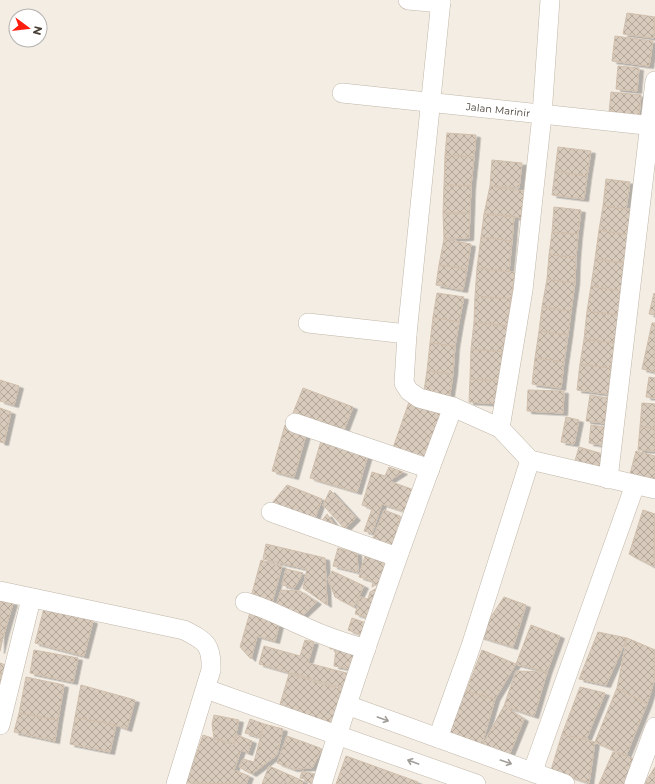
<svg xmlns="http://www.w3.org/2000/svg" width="655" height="784" font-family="Montserrat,sans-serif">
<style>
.building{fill:url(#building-cross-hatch);stroke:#d1bfac;filter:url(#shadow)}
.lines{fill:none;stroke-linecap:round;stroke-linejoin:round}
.street-casing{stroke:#c2b7a9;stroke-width:20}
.street{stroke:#fff;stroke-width:19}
.oneway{stroke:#a29e9a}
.labels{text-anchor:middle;stroke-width:3;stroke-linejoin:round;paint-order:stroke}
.street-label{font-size:10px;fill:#463d34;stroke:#fff}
</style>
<defs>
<pattern id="building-cross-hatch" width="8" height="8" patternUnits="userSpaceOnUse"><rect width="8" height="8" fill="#d9cbbc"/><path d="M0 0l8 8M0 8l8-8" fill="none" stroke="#b2a69a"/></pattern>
<filter id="shadow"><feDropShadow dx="4.5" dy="2.5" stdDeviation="0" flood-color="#0004"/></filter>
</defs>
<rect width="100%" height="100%" fill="#f3ede4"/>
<!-- building -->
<path class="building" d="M627,13L655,17L654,38L623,34Z
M615,36L653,41L649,66L612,61Z
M618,66L639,68L637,91L616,89Z
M611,92L641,95L639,116L609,113Z
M447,133L476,135L474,157L445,155Z
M558,147L591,151L587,176L555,171Z
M445,155L474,157L471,186L444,185Z
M492,160L522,163L519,188L490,186Z
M555,171L587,176L584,199L552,195Z
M606,179L630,182L626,209L603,206Z
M444,185L471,186L470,213H443Z
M490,186L528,192L524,218L484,214Z
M603,206L634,210L630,235L599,230Z
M554,207L581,210L578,234L552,232Z
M443,213H470L469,238L444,239Z
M484,214L514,216L512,241L481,237Z
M599,230L630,235L626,263L595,259Z
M552,232L578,234L576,257L549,255Z
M481,237L512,241L509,272L477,268Z
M444,239L471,244L467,269L439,265Z
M549,255L576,257L575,283L547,279Z
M595,259L626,263L622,291L591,286Z
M439,265L467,269L463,290L436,285Z
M477,268L515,272L511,299L475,296Z
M547,279L575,283L571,311L542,307Z
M591,286L622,291L618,315L587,311Z
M437,293L464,297L459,322L433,317Z
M654,293L655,294V315L649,314Z
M475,296L511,299L507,326L474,322Z
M542,307L571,311L568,335L539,331Z
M587,311L618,315L615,343L584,339Z
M433,317L459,322L455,346L430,343Z
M474,322L507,326L505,352L471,349Z
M652,323H655V372L642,369Z
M539,331L568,335L564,362L535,358Z
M584,339L615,343L611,368L580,364Z
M430,343L455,346L453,374L427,371Z
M471,349L505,352L502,381L470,379Z
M535,358L564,362L561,388L532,384Z
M580,364L611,368L608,394L577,390Z
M427,371L453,374L449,400L423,397Z
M649,377L655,378V398L646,397Z
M470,379L502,381L500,404L469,402Z
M0,380L19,386L14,405L0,401Z
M303,388L353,407L343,433L293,413Z
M528,390L564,391L563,413L527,411Z
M590,395L608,398L605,423L586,421Z
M409,402L446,415L429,461L393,448Z
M642,403L655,404V428L640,427Z
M0,408L11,412L4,443L0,442Z
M566,417L579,420L574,444L561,442Z
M285,425L307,431L294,477L272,471Z
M591,425L611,428L608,446L589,443Z
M640,427L655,428V451L638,450Z
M321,441L368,455L357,492L310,478Z
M579,447L603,454L598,471L574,464Z
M636,451L655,456V479L630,474Z
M389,467L403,472L389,481L417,491L410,513L382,504L372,533L364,531L372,509L362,505L372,472L385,476Z
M287,485L322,499L314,521L272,503Z
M330,490L356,518L345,529L323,505Z
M384,510L400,516L398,541L394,550L372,541Z
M643,510L655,514L654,567L629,554Z
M327,514L337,528L320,523Z
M266,544L325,558L327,605L303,588L307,569L263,559Z
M338,548L357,553L358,572L333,566Z
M365,556L389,563L384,580L372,587L373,581L359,577Z
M261,560L282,566L272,603L251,597Z
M286,569L303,573L294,588L282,585Z
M332,571L364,586L354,607L335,597L328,579Z
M382,585L373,619L355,614L360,597L368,599L370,592Z
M281,590L300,591L317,602L301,617L275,608Z
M504,597L526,605L513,647L478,636Z
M0,600L13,603L4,634L0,633Z
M44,608L93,621L84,656L35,643Z
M251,609L279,625L275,641L257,636L251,659L240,647Z
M352,618L366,623L362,635L348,630Z
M531,625L560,636L547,672L516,664Z
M598,632L627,638L606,685L579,679Z
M0,633L4,634L0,651Z
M627,638L655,650V678L647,704L617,688Z
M305,640L314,642L308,663L354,675L350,690L259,664L264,646L300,656Z
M330,645L354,648L352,669L334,666L336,649H330Z
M34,650L78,658L73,682L30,673Z
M482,650L516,664L495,699L466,691Z
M0,663L9,666L0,690Z
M516,671L547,672L534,716L504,706Z
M289,674L347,691L336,728L278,711Z
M26,677L64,685L58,720L19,713Z
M81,685L135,700L127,729L116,725L75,717Z
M580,687L605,693L586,740L562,734Z
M617,688L647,704L626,756L595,742Z
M466,691L495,699L481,748L442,734Z
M504,706L524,719L508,758L481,748Z
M19,713L58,720L55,741L14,732Z
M214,715L239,720L234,743L214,739L212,724Z
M75,717L116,725L110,752L70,744Z
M250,719L264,724L259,737L245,733Z
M264,724L283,729L277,755L252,774L239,767L243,759L254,762Z
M562,734L595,742L589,783L551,770Z
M203,735L233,745L237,735L252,741L248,753L241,750L234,770L249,776L246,784L186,783Z
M287,736L320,748L321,751L312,768L293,769L277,763Z
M613,752L635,759L628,784H599Z
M346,756L418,782L417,784H336Z
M269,766L303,781L302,784H290L285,782L284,784H262Z
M655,767V784H644Z
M302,771L319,775L317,784L305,782L306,779L300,778Z"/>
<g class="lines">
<!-- street casing -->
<g class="street-casing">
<g id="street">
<path d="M408,0L441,3"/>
<path d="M441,0L407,334L404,383L409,391L419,398L453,407L500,428L530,460L655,489"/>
<path id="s1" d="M342,93L655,126"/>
<path d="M308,323L407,334"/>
<path d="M295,423L430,469"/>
<path d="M500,428L523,290L542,115L550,0"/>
<path d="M608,479L655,81"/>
<path d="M271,512L397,557"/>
<path d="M0,591L184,630C206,641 212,645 211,670L176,784"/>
<path d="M245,602C267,608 284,618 305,627C324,636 345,643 366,649"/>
<path d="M206,689L476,784"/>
<path d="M347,705L565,784"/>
<path d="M0,725L31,599"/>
<path d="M438,738L471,646L530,460"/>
<path d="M535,772L536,762L635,485"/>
<path d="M322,784C361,656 406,531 453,407"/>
<path d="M634,784L655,727"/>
</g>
</g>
<!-- street -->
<use href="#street" class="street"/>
</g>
<!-- one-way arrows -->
<defs><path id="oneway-shaft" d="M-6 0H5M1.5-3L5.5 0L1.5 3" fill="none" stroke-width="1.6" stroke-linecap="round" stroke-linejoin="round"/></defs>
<g class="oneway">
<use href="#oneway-shaft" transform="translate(383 719) rotate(20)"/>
<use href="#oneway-shaft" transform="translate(413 762) rotate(-160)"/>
<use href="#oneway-shaft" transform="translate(506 762) rotate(19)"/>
</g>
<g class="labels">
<!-- street labels -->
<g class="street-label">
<text dy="4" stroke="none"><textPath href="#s1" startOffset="157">Jalan Marinir</textPath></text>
</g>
</g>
<!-- north arrow -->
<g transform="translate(28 28) rotate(105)"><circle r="19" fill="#ffffff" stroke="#b5b1ae"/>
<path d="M0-3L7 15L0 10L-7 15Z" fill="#ff1d10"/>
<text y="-6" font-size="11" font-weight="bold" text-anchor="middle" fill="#463d34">N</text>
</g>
</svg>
